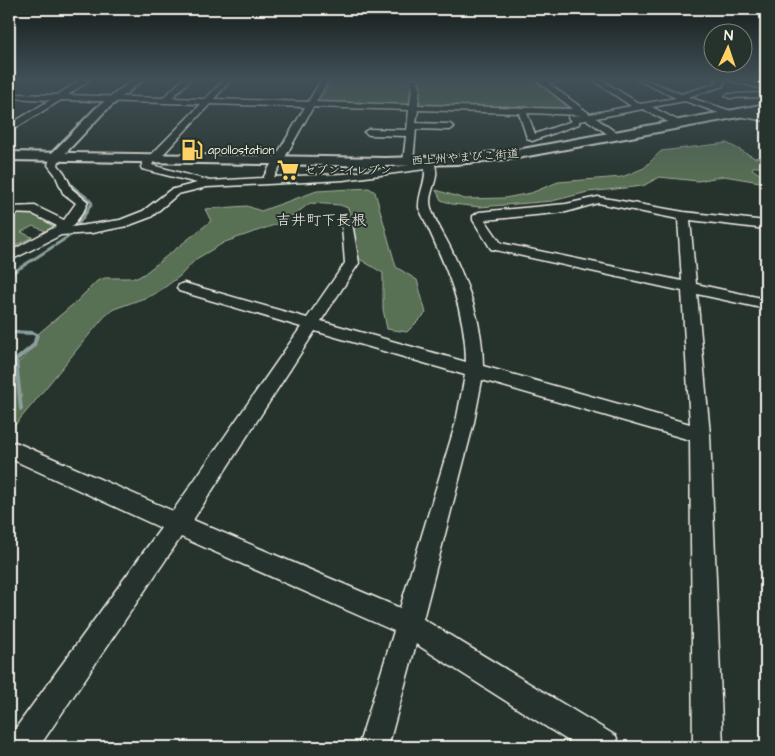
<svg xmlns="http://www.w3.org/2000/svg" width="775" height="756" font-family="'Architects Daughter','Klee One',sans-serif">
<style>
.green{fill:#596f53;stroke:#a6b09e}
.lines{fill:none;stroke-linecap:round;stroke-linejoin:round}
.stream-far3{stroke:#8c9f9e;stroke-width:2}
.stream-far2{stroke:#8c9f9e;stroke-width:2.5}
.stream-far1{stroke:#8c9f9e;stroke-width:3}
.stream{stroke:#8c9f9e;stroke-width:4}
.minor-casing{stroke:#f4f1e8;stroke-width:3}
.major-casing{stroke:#f4f1e8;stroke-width:4}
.highway-casing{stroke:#f4f1e8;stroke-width:4}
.minor{fill:#26332d;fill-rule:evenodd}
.major{fill:#26332d;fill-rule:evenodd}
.highway{fill:#26332d;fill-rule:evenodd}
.labels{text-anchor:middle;stroke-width:4;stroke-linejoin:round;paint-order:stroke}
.far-poi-label{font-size:12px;fill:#f4f1e8;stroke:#26332d;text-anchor:start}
.far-street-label{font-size:12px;fill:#f4f1e8;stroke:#26332d}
.far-quarter-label{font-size:15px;fill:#f4f1e8;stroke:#26332d}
</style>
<rect width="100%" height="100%" fill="#26332d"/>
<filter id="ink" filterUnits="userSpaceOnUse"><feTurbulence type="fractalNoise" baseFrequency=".02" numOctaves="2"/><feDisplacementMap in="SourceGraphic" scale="10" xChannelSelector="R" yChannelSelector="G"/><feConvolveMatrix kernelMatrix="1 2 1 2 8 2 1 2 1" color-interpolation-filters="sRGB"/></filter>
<g filter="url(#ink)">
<!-- green -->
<path class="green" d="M331,79H536L580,111L319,104Z
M727,143L755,158L766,155V167H753L752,169L766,178V183L724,176L698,181L659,177L643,186L588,192L552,201L480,207L452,204L441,200L436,190L465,199L505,198L531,193L558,182L622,177L644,168L661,151Z
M369,188L375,192L396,267L417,280L426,313L407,332L387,329L383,309V273L356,257C350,239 356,227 348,208L340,205L310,203L286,221L225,242L196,259L180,276L165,287L153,295L114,309L105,316C72,354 42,394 9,432V370L26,356L38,334L77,301L97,281L105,278H137L144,274L211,221L205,209L247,206L261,211L317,191Z
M20,211L35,213L56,229L48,232L33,226L21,232L32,237L9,249V212Z"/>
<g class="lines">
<!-- stream-far3 -->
<path class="stream-far3" d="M66,138L86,118"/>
<!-- stream-far2 -->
<path class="stream-far2" d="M59,145L67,137
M58,165C64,171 65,176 70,183C75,191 86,194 92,203L87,211"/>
<!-- stream-far1 -->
<path class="stream-far1" d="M9,275L71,235L88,210"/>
<!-- stream -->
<path class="stream" d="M9,332L33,333L37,335L34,345L16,360L21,409"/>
<!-- minor casing -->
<g class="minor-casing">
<path id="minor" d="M82,79H91L68,95L163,98L183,79H191L172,98L205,99L225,79H232L214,99L308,102L322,79H329L316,102L410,105L412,86L409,79H417L420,86L418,105L573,109L535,79H574L548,83L590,114L631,106L591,79H600L640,104L676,98L635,79H645L681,94L717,83V79H739L766,86V90L725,79L723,86L688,97L731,111L766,115V121L733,115L730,117L685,101L652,107L681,122V126L678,127L643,109L596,118L618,134V138L615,139L587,120L579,121V124L532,141L527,138L519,113L418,110L416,123L450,124L454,127L450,130L416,129L413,162L408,165L403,162L406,136L369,135L364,132L369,129L407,130L409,110L313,107L274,177L343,174L424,163L425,160H433C443,179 426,191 431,208C435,222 445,236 451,249C469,287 483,324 483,366L690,424L682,291L491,249L473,220V216L479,212L566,204L598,197L684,212L766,221V229L690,220L696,284L766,299V309L697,294L710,435L723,747H693L690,440L482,380L474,422L423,619L616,736L620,747H578L416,644L388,747H358L394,631L181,537L39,747H9L10,736L161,528L9,458V445L15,442L22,445L173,511L301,327L179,291L177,288L179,285L184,283L307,318L345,263L342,226L348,222L352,223L359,263L321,321L466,362C466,306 442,258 419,208C418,194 426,183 425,169L343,180L207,187L178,194L151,217L127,226L92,233L61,235L9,261V252L57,226L33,214L9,213V207L35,206L64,220L76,203L63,193L55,174L48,165L51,155H59L60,157L58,165L65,174L72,189L88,202L83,212L72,227L120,220L143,211L170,190L197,183L142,169L141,167L146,156L151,155L201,104L61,100L9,132V125L50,100L9,98V94L57,95ZM210,104L305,107L263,178L210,181L152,165L154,161L158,160ZM527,113L581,115H582L569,116L568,118L572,121L535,134ZM598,203L678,219L682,281L501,243L485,220L566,212ZM315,331L465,375L456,422L400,608L193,520Z
M766,93V97L729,98L725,96L729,94Z"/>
</g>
<!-- major casing -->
<g class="major-casing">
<path id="major" d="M134,79H144L104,112L59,160H51L49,157L51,154L96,108Z"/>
</g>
<!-- highway casing -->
<g class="highway-casing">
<path id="highway" d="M766,104V112L517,158L457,164L385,166L9,160V152L385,158L457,156L517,150Z"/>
</g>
<!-- minor -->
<use href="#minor" class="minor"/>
<!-- major -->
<use href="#major" class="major"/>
<!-- highway -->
<use href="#highway" class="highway"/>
</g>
</g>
<!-- sky -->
<linearGradient id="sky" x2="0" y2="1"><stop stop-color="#151c19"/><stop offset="0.43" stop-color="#415057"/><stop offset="1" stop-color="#415057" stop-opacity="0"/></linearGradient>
<rect width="775" height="185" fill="url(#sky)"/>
<!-- icons -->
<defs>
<g id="fuel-bare" transform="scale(1.725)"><path d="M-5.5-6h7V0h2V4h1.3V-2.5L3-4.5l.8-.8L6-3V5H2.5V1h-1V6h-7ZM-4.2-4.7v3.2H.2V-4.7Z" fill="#ffd166" stroke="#26332d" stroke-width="2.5" paint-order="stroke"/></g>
<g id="supermarket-bare" transform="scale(1.725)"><path d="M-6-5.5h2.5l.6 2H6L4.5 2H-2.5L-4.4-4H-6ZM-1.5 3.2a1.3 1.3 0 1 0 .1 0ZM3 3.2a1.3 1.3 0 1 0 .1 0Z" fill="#ffd166" stroke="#26332d" stroke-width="2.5" paint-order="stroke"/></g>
</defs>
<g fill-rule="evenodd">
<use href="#fuel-bare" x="192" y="150"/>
<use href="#supermarket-bare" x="288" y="170"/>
</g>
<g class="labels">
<!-- far-poi labels -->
<g class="far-poi-label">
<text x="208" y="154">apollostation</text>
<text x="304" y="174">セブン-イレブン</text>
</g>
<!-- far-street labels -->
<g class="far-street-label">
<text transform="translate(465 157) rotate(-4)" y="4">西上州やまびこ街道</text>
</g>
<!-- far-quarter labels -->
<g class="far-quarter-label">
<text x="321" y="225">吉井町下長根</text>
</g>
</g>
<!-- margin -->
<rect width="775" height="756" fill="none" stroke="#26332d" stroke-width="30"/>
<rect x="15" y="15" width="745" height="726" fill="none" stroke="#f4f1e8" stroke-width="2" filter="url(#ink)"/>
<!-- north arrow -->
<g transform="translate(728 48) rotate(3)"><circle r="24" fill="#26332d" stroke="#787f78"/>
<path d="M0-4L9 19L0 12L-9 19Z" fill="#ffd166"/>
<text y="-8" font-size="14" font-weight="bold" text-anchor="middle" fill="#f4f1e8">N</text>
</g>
</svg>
